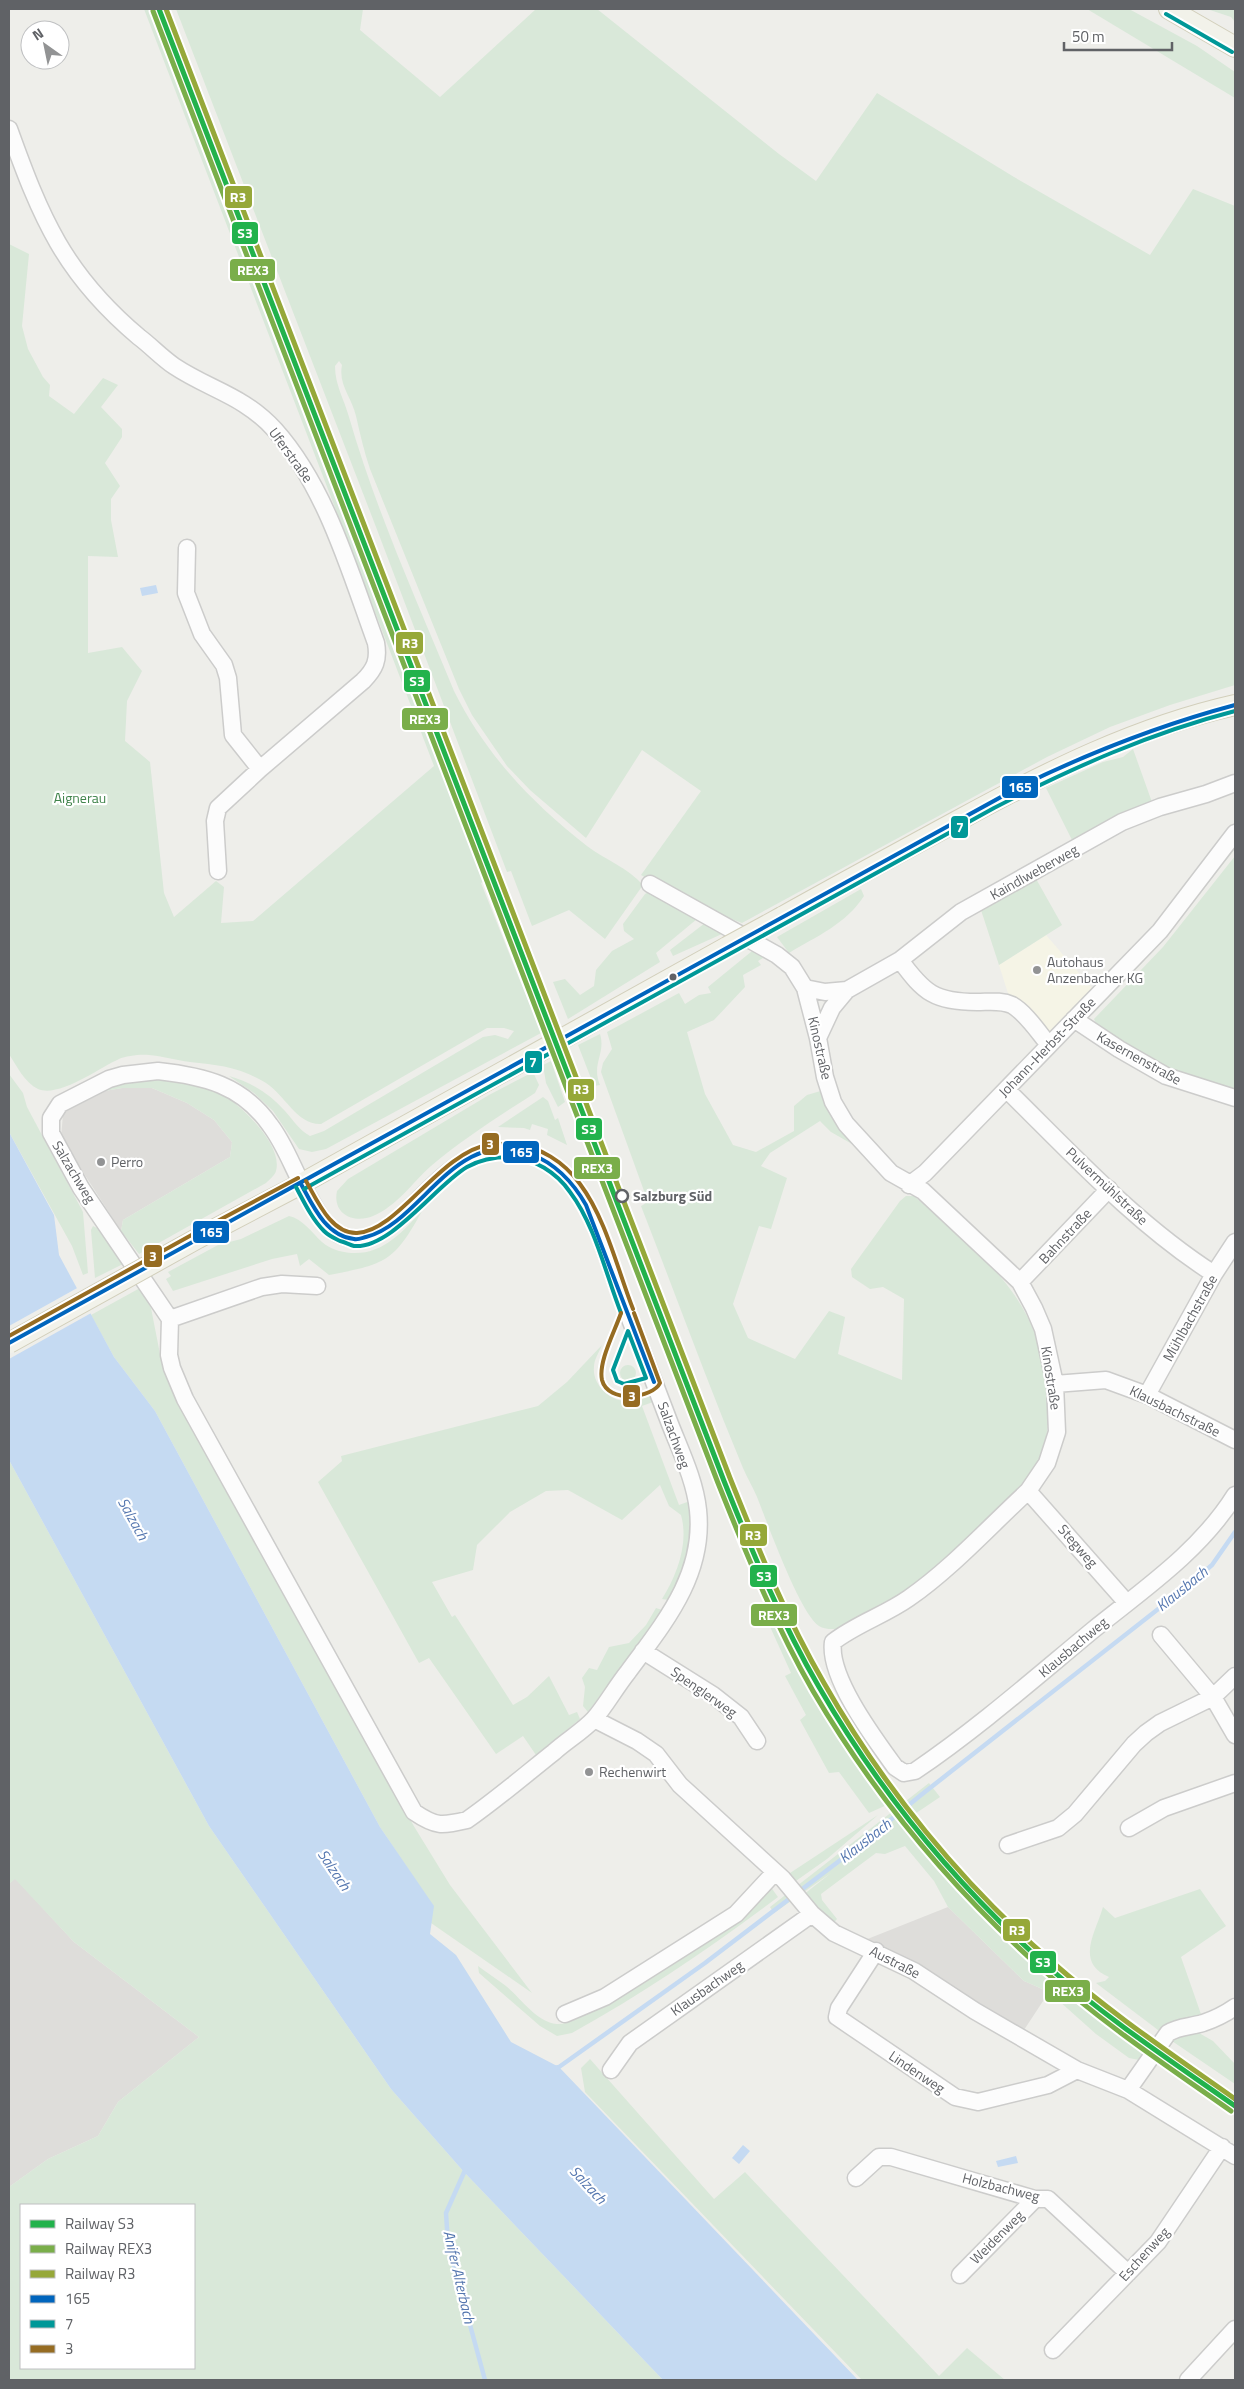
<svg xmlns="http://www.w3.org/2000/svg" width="1244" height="2389" font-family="'Titillium Web',sans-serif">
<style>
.commercial{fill:#f5f4e6}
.industrial{fill:#deddda}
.green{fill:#d9e8d9;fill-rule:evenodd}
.water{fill:#c5daf2}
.pier{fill:#eeeeea}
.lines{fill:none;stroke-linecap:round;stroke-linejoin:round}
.stream{stroke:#c5daf2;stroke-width:4.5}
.minor-casing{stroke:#cccccb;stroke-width:19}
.major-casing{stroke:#d2cfbb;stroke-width:22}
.minor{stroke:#fcfcfc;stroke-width:16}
.major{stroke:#f2f2ea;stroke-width:20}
.major-bridge-casing{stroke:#d2cfbb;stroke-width:22;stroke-linecap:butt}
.major-bridge{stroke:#f2f2ea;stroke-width:20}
.bus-1-casing{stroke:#fff;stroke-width:8}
.bus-2-casing{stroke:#fff;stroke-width:8}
.bus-3-casing{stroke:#fff;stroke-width:8}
.bus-1{stroke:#0065bd;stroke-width:4}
.bus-2{stroke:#009898;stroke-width:4}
.bus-3{stroke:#966c22;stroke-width:4}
.rail-1-casing{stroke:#fff;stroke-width:9}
.rail-2-casing{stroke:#fff;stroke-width:9}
.rail-3-casing{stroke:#fff;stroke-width:9}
.rail-1{stroke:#22b24c;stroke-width:5}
.rail-2{stroke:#7aae4a;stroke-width:5}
.rail-3{stroke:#96a839;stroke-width:5}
.poi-dot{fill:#929394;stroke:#fff;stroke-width:2}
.bus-dot{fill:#606266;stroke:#fff;stroke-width:2}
.stop-dot{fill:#fff;stroke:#606266;stroke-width:2.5}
.labels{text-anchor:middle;stroke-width:4.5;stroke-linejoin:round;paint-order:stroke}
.street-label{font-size:14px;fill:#606266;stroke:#fff}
.park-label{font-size:14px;fill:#41844c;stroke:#fff}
.poi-label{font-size:14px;fill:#606266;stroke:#fff;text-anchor:start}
.stop-label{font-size:14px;font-weight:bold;fill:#606266;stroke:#fff;text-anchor:start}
.water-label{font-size:15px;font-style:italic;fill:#5476af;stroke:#fff}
.line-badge{stroke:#fff;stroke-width:2}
.badge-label{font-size:14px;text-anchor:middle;font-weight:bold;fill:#fff}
</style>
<rect width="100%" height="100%" fill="#eeeeea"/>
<!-- commercial -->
<path class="commercial" d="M1046,935L1098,995L1049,1045L1012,1006L999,965Z"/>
<!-- industrial -->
<path class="industrial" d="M122,1088H152L187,1103L214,1120L232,1142L230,1157L123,1220L121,1231L61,1138L63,1114L72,1103L99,1092Z
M15,1878L74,1942L199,2037L118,2102L98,2136L48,2159L9,2187V1884Z
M948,1907L1024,1981L1049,1992L1022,2033L865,1940Z"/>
<!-- green -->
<path class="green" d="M144,9H151L223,192L285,362L489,879L481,883L541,1033L326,1149L312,1152L299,1149L273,1111L254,1093L229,1076C251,1082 270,1094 285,1111C294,1121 299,1130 310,1136L324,1131L483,1037L495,1035L508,1039L514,1031L504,1028H487L321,1124C297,1125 285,1095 266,1083C240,1067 219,1065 190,1062C176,1060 162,1056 149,1055C140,1054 126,1056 119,1059C99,1068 59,1098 38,1089C25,1083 16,1065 9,1054V244L29,254L22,326L28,349L43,377L50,385L49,396L74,414L103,378L118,385L101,407L122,429V437L105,463L120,486L111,499V520L118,557L88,556V653L122,647L142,671L127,701L125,741L150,762L164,893L174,917L216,881L224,887L221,923L253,921L434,766Z
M176,9H363L360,30L440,97L536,9H597L779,154L816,181L877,93L1014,177L1150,255L1193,189L1235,206V685L1170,705L1110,727L1047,757L742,923L695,905L641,875L701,791L642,750L586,838L530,790L507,766L472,715L459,689L370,469C364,451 360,434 356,416C352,398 338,385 342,365L339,361L335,366C335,385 344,399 349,417C376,511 417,601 454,691C486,755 531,802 587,846C604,859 628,868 643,885L605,939L569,910L532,926L511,871L507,872L376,527Z
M1087,9H1129L1197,46L1235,72V98Z
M1207,9H1235V22L1231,17Z
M1133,749L1153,805L1074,844L1046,788L1103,762L1123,757Z
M1235,844V849L1162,942L1092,1015L1095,1007Z
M1235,856V1090L1210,1084L1162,1066L1098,1028L1094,1019L1163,947Z
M1035,877L1062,925L999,965L980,907Z
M861,889L864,896C846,924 817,936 789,953L777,937Z
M652,890L697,919L656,953L660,962L568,1019L553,982L565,979L580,995L594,986L596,970L612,951L634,939L624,931L623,924L645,894Z
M705,923L722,934L673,956L670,950Z
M757,947L765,952L763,958L758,961L761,965L743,975L745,987L714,1020L687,1032L705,1094L733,1145L756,1152L794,1131V1106L807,1095L824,1090L859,1148L831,1132L820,1121L770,1153L761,1166L787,1178L771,1229L759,1226L733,1304L748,1338L795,1359L829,1311L845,1317L838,1354L902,1380L904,1299L883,1287L870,1289L852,1277L851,1269L900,1201L906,1196H914C960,1237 1013,1275 1035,1334C1047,1366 1055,1422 1041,1454C1036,1465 1029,1477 1021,1486C993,1518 862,1651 819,1626C800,1614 767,1522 757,1497C753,1487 747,1478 743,1468C707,1382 675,1293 641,1206L648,1202L601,1072L603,1063L612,1049L607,1032L679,993L685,1004L699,995L711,993L708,987Z
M600,1034C606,1054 591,1064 600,1085L594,1086L578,1045Z
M551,1061L565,1102L558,1107L546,1083L543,1065Z
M533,1072L539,1085L535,1093C499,1116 463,1139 431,1166C412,1183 397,1206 373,1216C354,1224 332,1214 337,1191L348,1179L489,1095Z
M9,1074L23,1093L27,1107L83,1212L88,1273L83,1275L72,1246L9,1132Z
M156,1075C173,1079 193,1081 209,1087C233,1096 284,1143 276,1171C275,1175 269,1180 266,1183L139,1254L121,1231L123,1220L230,1157L232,1142L214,1120L187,1103L152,1088H122L99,1092L116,1081Z
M543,1097L548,1101L555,1120L558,1118L567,1145L547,1135L548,1129L532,1124L530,1130L524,1128L498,1127Z
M575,1160L587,1190C581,1181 566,1169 575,1160Z
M422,1211C394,1262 386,1264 329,1275L309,1259L300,1266L297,1254L272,1259L173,1291L166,1279L171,1276L168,1272L218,1245L241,1239L289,1216C303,1219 312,1233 322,1242C330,1249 340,1252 351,1253C383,1255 402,1232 422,1211Z
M93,1226L101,1230L125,1263L95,1278L91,1230Z
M140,1288L151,1308L160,1354L175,1394L353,1720L415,1828L450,1885L532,1993L431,1923L433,1906L380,1827L155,1411L114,1357L91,1315Z
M602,1345C599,1352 594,1360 594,1367C592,1384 609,1400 625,1401C633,1402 643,1397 651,1394L653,1402L642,1406L679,1505L690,1501C695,1537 687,1569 669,1600L662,1599C677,1575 689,1543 681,1515L669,1506L660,1485L622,1520L568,1490L546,1491L510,1512L477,1545L473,1570L432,1582L452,1617L455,1615L513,1705L527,1697L549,1676L569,1715L577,1712L580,1719L536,1755L523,1736L496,1754L429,1658L419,1663L318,1482L342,1461L341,1456L538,1406L567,1382Z
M620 1373a8 8 0 1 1 16 0a8 8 0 1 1-16 0Z
M9,1460L209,1826L391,2089L464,2172L663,2380H9V2187L48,2159L98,2136L118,2102L199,2037L74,1942L15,1879L9,1884ZM21,2205H194V2368H21Z
M768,1605C798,1669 833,1729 873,1787L879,1790L889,1804L869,1813L839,1772L829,1773L800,1720L806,1715L785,1676L791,1673L767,1620Z
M656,1608L662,1610L654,1624L588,1712L583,1706L585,1687L582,1678L589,1668L597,1670L609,1647L629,1643L646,1625Z
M929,1783L940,1797L903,1822L910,1832V1837L1006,1940L1081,2004L1146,2053L1139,2060L1129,2058L1096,2034L1049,1992L1024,1981L948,1907L934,1881L905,1846L885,1854L876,1853L821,1894L822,1900L837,1919L830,1927L803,1895L831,1873L774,1913L770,1907Z
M878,1815L827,1859L793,1883L787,1875Z
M770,1886L778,1897C712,1947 644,1993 572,2033L557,2036L540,2026L479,1973L478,1966C487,1973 497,1979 506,1986C521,1998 536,2022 557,2024C588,2028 737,1910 770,1886Z
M1200,1889L1226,1926L1181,1957L1202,2017C1187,2017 1172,2020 1162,2033L1096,1983L1105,1981L1109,1977C1075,1962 1095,1934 1103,1907L1115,1918Z
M1199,2033L1213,2041L1235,2064V2084L1169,2039L1177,2035Z
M590,2059L714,2199L745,2172L939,2376L967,2348L1005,2380H862L585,2092L581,2068Z"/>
<!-- water -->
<path class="water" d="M156,585L158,593L142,596L140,588Z
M9,1132L54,1215L59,1255L114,1357L155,1411L380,1827L434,1906L430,1934L456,1955L511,2042L559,2067L858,2380H663L464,2172L391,2089L209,1826L9,1460Z
M743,2145L750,2151L739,2164L732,2158Z
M1016,2156L1018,2163L998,2167L996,2161Z"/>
<!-- pier -->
<path class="pier" d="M79,1287L93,1312L9,1359V1326Z"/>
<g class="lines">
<!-- stream -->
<path class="stream" d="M555,2068L559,2067L705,1963L855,1849L921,1795L1185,1588L1212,1565L1235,1532
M466,2168L446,2213L448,2244L485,2380"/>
<!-- minor casing -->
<g class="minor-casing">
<path id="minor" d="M9,129C41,218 64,274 139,337C151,346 161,357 174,366C210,390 243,395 275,430C326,487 350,572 376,643C379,660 375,669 363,681L260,769L218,808L215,821L218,871
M187,548L186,593L202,634L224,665L228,678L233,735L260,769
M650,884L777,955L792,967L805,988L825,992L847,990
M900,960C924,993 935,1002 977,1002C989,1002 1001,1000 1012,1005C1026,1013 1039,1033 1049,1045
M805,988L818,1038L825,1077L833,1102L846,1124L891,1173L923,1191L1020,1282L1034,1308L1043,1329L1055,1384L1057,1432L1047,1463L1028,1491C989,1527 952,1568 909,1598C885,1615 856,1624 833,1642C828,1677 874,1738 895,1767L904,1773L915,1771C977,1729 1035,1678 1093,1630C1144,1589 1200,1551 1235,1495
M1074,1019L1119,1049L1166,1076L1235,1098
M818,1038L832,1008L847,990L900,960L961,912L1122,822L1160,807L1206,794L1235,783
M158,1071C204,1076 242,1085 270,1125C287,1147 295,1175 310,1199C317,1211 325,1227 338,1234C404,1267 438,1120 532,1155C589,1175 602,1247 622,1298C638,1340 654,1382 670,1424C681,1452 695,1481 698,1510C705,1575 664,1623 628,1672C616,1687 606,1705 594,1719C583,1731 566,1741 554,1752C525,1775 497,1799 467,1820C442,1826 436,1827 414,1812L185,1399L172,1368L169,1355L170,1319L81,1188L51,1133V1118L60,1104L109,1079L123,1075Z
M1007,1090C1072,1154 1136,1224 1214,1274
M909,1185L925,1173L1160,931L1235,833
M1020,1282L1109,1189
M170,1319L262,1287L282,1284L317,1286
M1055,1384L1106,1380L1147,1395L1235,1440
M1147,1395L1214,1274L1235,1242
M1028,1491L1127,1603
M1161,1635L1213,1697L1235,1735
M643,1651L713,1695L741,1717L757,1741
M594,1719L637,1741L656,1754L680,1785L783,1879L812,1914L834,1933L914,1971L975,2011L1077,2070L1128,2090L1235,2156
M1129,1828L1164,1808L1235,1783
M1008,1845L1058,1828L1075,1814L1134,1744L1146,1733L1160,1723L1213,1697L1235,1676
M876,1951L839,2008L837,2017L955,2097L978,2102L1048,2085L1077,2070
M565,2014L605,1997L736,1914L775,1872
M611,2070L630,2043L812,1914
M1128,2090L1168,2033C1179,2026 1190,2027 1203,2023C1215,2019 1225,2014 1235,2007
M856,2178L879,2157H891L1035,2199H1048L1128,2273
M960,2275L1035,2199
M1053,2350L1158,2242L1222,2147
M1188,2380L1235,2329"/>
</g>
<!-- major casing -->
<g class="major-casing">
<path id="major" d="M1169,9L1235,47
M782,917C841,884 900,852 959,820C1047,772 1137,727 1235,705
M200,1237L301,1184L727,947"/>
</g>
<!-- minor -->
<use href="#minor" class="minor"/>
<!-- major -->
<use href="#major" class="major"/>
<!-- major-bridge casing -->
<g class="major-bridge-casing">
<path id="major-bridge" d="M727,947L782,917
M9,1343L200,1237"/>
</g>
<!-- major-bridge -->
<use href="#major-bridge" class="major-bridge"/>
<!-- bus-1 casing -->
<g class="bus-1-casing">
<path id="bus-1" d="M301,1184C313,1206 326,1236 354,1239C358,1240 362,1238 366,1237C422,1223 455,1125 531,1154C556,1164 573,1182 586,1205L654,1382
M9,1343L1021,786C1091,752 1160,725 1235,705"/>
</g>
<!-- bus-2 casing -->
<g class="bus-2-casing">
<path id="bus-2" d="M1166,14L1232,52
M296,1187C304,1202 312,1219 324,1231C329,1236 334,1238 340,1241C345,1242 350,1245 354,1246C391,1249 436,1185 467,1167C481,1159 495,1157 510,1157C534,1158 557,1173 570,1192C595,1225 606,1275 621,1313
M304,1189L994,808C1072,768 1150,733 1235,711
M628,1331L646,1378L624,1384L617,1381L613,1370Z"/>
</g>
<!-- bus-3 casing -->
<g class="bus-3-casing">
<path id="bus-3" d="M306,1181C317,1200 331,1234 357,1233C399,1231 439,1152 491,1144C498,1143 506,1144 513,1145C539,1145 565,1163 580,1184C606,1219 617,1268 633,1309
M621,1313C615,1331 598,1362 602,1380C608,1404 653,1398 660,1383L634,1313
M9,1336L197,1232L298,1178"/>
</g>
<!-- bus-1 -->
<use href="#bus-1" class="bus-1"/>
<!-- bus-2 -->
<use href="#bus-2" class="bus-2"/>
<!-- bus-3 -->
<use href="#bus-3" class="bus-3"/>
<!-- rail-1 casing -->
<g class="rail-1-casing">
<path id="rail-1" d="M159,9L724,1481C752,1551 781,1622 819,1687C879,1791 956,1885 1046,1965C1105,2017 1171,2061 1235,2106"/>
</g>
<!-- rail-2 casing -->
<g class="rail-2-casing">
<path id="rail-2" d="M153,11L718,1483C746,1553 775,1625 813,1691C874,1795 952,1889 1042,1969C1101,2022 1167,2066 1231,2111"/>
</g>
<!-- rail-3 casing -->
<g class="rail-3-casing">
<path id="rail-3" d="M166,9L730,1478C758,1548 786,1618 824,1683C883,1787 961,1883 1051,1961C1109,2012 1173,2055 1235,2099"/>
</g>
<!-- rail-1 -->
<use href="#rail-1" class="rail-1"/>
<!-- rail-2 -->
<use href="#rail-2" class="rail-2"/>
<!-- rail-3 -->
<use href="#rail-3" class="rail-3"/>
</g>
<!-- markers -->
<g class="poi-dot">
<circle cx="1037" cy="970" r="5"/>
<circle cx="101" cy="1162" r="5"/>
<circle cx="589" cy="1772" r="5"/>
</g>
<circle class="bus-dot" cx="673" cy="977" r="4.5"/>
<circle class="stop-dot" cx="622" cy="1196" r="6"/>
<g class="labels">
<!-- street labels -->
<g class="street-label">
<text transform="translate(291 455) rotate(54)" y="5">Uferstraße</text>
<text transform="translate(1034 872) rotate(-29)" y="5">Kaindlweberweg</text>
<text transform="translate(1047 1047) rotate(-46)" y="5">Johann-Herbst-Straße</text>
<text transform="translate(820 1048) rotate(77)" y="5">Kinostraße</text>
<text transform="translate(1139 1058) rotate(29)" y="5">Kasernenstraße</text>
<text transform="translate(74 1172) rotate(59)" y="5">Salzachweg</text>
<text transform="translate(1107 1186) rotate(43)" y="5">Pulvermühlstraße</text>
<text transform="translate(1065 1236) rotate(-47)" y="5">Bahnstraße</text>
<text transform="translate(1190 1318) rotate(-61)" y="5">Mühlbachstraße</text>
<text transform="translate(1051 1378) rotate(81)" y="5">Kinostraße</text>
<text transform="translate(1175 1411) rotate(26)" y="5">Klausbachstraße</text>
<text transform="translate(674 1435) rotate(70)" y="5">Salzachweg</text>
<text transform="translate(1078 1546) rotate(49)" y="5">Stegweg</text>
<text transform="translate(1073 1647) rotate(-40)" y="5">Klausbachweg</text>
<text transform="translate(704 1692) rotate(35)" y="5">Spenglerweg</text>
<text transform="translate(895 1962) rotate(27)" y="5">Austraße</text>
<text transform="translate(707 1988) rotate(-35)" y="5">Klausbachweg</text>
<text transform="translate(917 2072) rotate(34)" y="5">Lindenweg</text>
<text transform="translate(1001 2187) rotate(14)" y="5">Holzbachweg</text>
<text transform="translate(997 2237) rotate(-45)" y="5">Weidenweg</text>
<text transform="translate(1144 2254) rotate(-48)" y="5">Eschenweg</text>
</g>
<!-- park labels -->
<g class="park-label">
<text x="80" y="803">Aignerau</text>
</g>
<!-- poi labels -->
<g class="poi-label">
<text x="1047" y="967">Autohaus<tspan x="1047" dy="16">Anzenbacher KG</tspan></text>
<text x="111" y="1167">Perro</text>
<text x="599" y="1777">Rechenwirt</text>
</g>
<!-- stop labels -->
<g class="stop-label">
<text x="633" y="1201">Salzburg Süd</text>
</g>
<!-- water labels -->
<g class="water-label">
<text transform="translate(133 1519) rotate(61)" y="5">Salzach</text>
<text transform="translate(1182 1589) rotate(-39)" y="5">Klausbach</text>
<text transform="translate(865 1841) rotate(-38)" y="5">Klausbach</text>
<text transform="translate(334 1870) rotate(56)" y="5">Salzach</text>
<text transform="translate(588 2185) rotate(47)" y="5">Salzach</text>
<text transform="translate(459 2277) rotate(77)" y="5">Anifer Alterbach</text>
</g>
</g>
<g class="line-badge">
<rect x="224" y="185" width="29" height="24" rx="5" fill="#96a839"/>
<rect x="231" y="221" width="28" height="24" rx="5" fill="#22b24c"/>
<rect x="229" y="258" width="47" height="24" rx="5" fill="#7aae4a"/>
<rect x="395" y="631" width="29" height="24" rx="5" fill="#96a839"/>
<rect x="403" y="669" width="28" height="24" rx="5" fill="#22b24c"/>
<rect x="401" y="707" width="48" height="24" rx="5" fill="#7aae4a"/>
<rect x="1001" y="775" width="38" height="24" rx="5" fill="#0065bd"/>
<rect x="950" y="815" width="19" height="24" rx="5" fill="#009898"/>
<rect x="524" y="1050" width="19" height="24" rx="5" fill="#009898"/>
<rect x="567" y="1078" width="28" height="24" rx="5" fill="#96a839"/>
<rect x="575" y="1117" width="28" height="24" rx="5" fill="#22b24c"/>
<rect x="481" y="1132" width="19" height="24" rx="5" fill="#966c22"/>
<rect x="502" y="1140" width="38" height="24" rx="5" fill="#0065bd"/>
<rect x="573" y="1156" width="48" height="24" rx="5" fill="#7aae4a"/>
<rect x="192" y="1220" width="38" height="24" rx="5" fill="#0065bd"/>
<rect x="143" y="1244" width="20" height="24" rx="5" fill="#966c22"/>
<rect x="622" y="1384" width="19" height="24" rx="5" fill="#966c22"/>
<rect x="739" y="1523" width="29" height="24" rx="5" fill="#96a839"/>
<rect x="749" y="1564" width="29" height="24" rx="5" fill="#22b24c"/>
<rect x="750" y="1603" width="48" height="24" rx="5" fill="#7aae4a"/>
<rect x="1002" y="1918" width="29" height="24" rx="5" fill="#96a839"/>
<rect x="1029" y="1950" width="28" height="24" rx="5" fill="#22b24c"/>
<rect x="1044" y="1979" width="47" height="24" rx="5" fill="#7aae4a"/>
</g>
<g class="badge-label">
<text x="238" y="202">R3</text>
<text x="245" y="238">S3</text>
<text x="253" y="275">REX3</text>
<text x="410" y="648">R3</text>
<text x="417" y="686">S3</text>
<text x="425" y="724">REX3</text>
<text x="1020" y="792">165</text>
<text x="960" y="832">7</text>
<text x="533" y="1067">7</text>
<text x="581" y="1094">R3</text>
<text x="589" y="1134">S3</text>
<text x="490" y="1149">3</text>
<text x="521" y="1157">165</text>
<text x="597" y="1173">REX3</text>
<text x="211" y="1237">165</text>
<text x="153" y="1261">3</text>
<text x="632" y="1401">3</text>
<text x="753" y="1540">R3</text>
<text x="764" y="1581">S3</text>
<text x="774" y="1620">REX3</text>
<text x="1017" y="1935">R3</text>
<text x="1043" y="1967">S3</text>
<text x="1068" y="1996">REX3</text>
</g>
<!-- border -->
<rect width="1244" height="2389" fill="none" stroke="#606266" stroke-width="20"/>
<!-- legend -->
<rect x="20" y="2204" width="175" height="165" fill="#ffffff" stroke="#bfc0c2"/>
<rect x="30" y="2220" width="25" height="8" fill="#22b24c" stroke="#bfc0c2"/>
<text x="65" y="2229" font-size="15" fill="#606266">Railway S3</text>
<rect x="30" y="2245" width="25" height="8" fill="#7aae4a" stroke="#bfc0c2"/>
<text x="65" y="2254" font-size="15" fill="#606266">Railway REX3</text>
<rect x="30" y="2270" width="25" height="8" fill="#96a839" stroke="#bfc0c2"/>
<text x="65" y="2279" font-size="15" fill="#606266">Railway R3</text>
<rect x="30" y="2295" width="25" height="8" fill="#0065bd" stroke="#bfc0c2"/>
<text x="65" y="2304" font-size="15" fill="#606266">165</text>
<rect x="30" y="2320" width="25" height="8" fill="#009898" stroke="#bfc0c2"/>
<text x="65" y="2329" font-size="15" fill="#606266">7</text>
<rect x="30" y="2345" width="25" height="8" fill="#966c22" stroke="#bfc0c2"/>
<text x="65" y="2354" font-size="15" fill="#606266">3</text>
<!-- north arrow -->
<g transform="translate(45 45) rotate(327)"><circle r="24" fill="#ffffff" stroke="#bfc0c2"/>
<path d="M0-4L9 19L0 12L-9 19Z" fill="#929394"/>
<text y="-8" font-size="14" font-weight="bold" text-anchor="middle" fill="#606266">N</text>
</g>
<!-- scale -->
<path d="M1064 42v8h108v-8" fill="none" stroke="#606266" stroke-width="2.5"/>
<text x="1072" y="42" font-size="15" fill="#606266" stroke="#ffffff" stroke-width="4" paint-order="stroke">50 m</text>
</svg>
